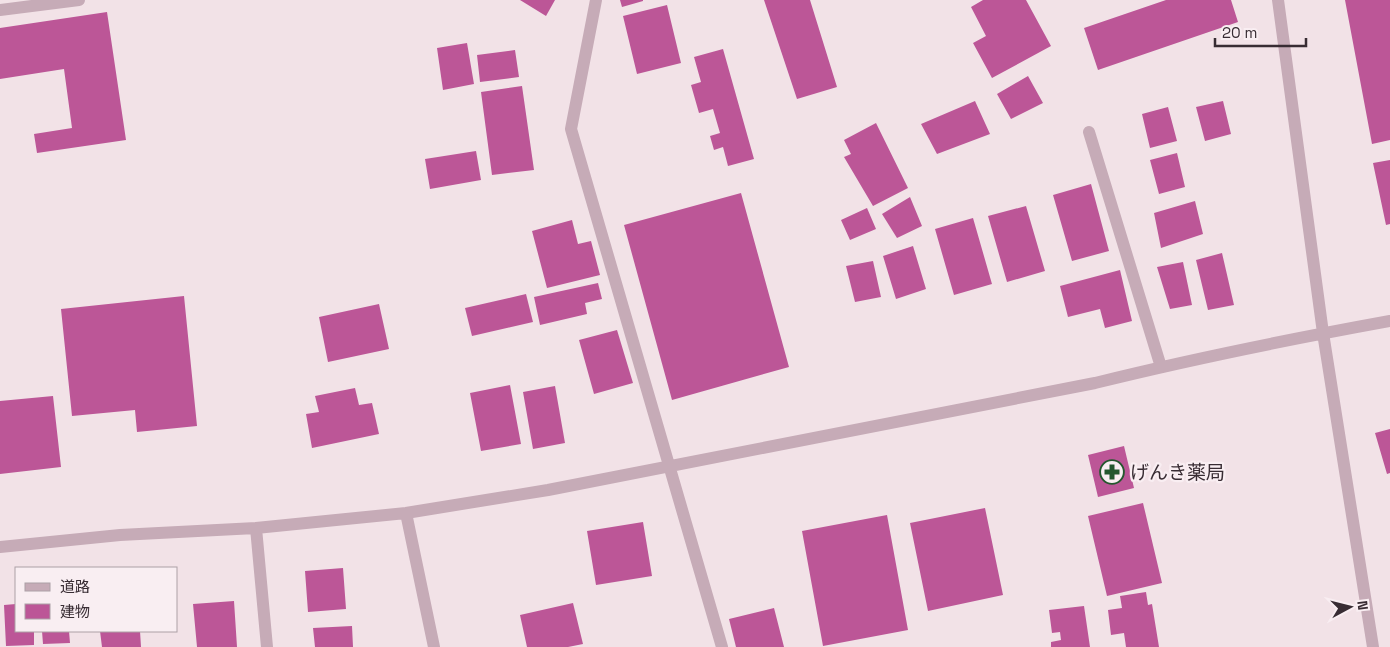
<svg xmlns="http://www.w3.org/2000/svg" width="1390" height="647" font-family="'Space Grotesk','Noto Sans JP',sans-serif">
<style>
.building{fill:#bc5697}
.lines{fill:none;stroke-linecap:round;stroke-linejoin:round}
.minor{stroke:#c6abb7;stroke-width:12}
.labels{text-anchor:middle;stroke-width:4.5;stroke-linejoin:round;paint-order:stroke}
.poi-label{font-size:19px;fill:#382c33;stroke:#f9eef2;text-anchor:start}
</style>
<rect width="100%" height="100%" fill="#f2e2e7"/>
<!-- building -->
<path class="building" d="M520,0H555L546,16Z
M620,0H643V1L622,7Z
M764,0H810L837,87L797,99Z
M983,0H1026L1051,46L992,78L973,43L986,36L971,7Z
M1166,0H1231L1238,22L1098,70L1084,28Z
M1345,0H1390V140L1372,144Z
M667,5L681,63L637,74L623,16Z
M107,12L126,140L37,153L34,134L72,128L64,69L0,79V28Z
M467,43L474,84L443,90L437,48Z
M723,49L754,159L728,166L723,147L714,150L710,136L720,133L713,109L699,113L691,85L701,82L694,57Z
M515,50L519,77L480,82L477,55Z
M1028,76L1043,103L1011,119L997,94Z
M522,86L534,170L492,175L481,92Z
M975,101L990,134L937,154L921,124Z
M1223,101L1231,134L1205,141L1196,107Z
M1168,107L1177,141L1150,148L1142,114Z
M876,123L908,188L873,206L844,157L851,154L844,140Z
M476,151L481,180L430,189L425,159Z
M1177,153L1185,187L1159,194L1150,160Z
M1390,160V224L1386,225L1373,163Z
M1091,184L1109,251L1072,261L1053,195Z
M741,193L789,367L672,400L624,225Z
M910,197L922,226L897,238L882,214Z
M1195,201L1203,234L1161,248L1154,213Z
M1026,206L1045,271L1007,282L988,216Z
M867,208L876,229L850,240L841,220Z
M973,218L992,284L954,295L935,229Z
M572,220L578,244L591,241L600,275L547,288L532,231Z
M913,246L926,289L896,299L883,256Z
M1222,253L1234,305L1208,310L1196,260Z
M873,261L881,297L855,302L846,266Z
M1183,262L1192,305L1170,309L1157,267Z
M1120,270L1132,321L1105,328L1100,309L1068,317L1060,286Z
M598,283L602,299L585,303L587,314L540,325L534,297Z
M526,294L533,322L472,336L465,308Z
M184,296L197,426L137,432L135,410L72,416L61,309Z
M379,304L389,349L328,362L319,317Z
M617,330L633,383L594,394L579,340Z
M510,385L521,444L481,451L470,393Z
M555,386L565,443L533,449L523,392Z
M355,388L359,405L372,403L379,434L312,448L306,414L319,412L315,396Z
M53,396L61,467L0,474V401Z
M1390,429V473L1387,474L1375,433Z
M1124,446L1134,488L1098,497L1088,455Z
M1143,503L1162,583L1107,596L1088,516Z
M985,508L1003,595L928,611L910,523Z
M887,515L908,630L823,646L802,531Z
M643,522L652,576L596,585L587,531Z
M343,568L346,609L308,612L305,571Z
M1146,592L1148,605L1152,604L1159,647H1126L1124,633L1111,635L1108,610L1122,608L1120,596Z
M234,601L237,647H197L193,604Z
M573,603L583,644L568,647H527L520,615Z
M16,604V631H34V645L6,646L4,605Z
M1084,606L1090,647H1051V642L1061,640L1060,632L1052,633L1049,610Z
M774,608L784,647H736L729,619Z
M352,626L353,647H315L313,628Z
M42,631H69L70,643L43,644Z
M100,631H140L141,647H102Z"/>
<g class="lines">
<!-- minor -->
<path class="minor" d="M596,0L571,129L722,647
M1278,0L1323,333L1373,647
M0,10L79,0
M1089,132L1161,367
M406,513L434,647
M256,528L267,647
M0,547L120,535L256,528L406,513L548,490L1095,383C1192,359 1291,339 1390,321"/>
</g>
<!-- icons -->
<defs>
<g id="pharmacy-ring" transform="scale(1.25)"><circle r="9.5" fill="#f9eef2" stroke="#24572e" stroke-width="1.5"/><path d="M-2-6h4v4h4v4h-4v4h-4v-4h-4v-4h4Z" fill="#24572e"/></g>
</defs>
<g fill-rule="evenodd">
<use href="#pharmacy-ring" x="1112" y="472"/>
</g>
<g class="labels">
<!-- poi labels -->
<g class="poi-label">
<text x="1130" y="479">げんき薬局</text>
</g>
</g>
<!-- legend -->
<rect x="15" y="567" width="162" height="65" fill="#f9eef2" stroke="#aca0a6"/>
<rect x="25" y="583" width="25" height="8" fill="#c6abb7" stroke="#aca0a6"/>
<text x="60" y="592" font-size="15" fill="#382c33">道路</text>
<rect x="25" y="604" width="25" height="15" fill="#bc5697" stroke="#aca0a6"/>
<text x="60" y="617" font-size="15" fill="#382c33">建物</text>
<!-- north arrow -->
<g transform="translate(1350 607) rotate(83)" stroke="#f9eef2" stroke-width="4" paint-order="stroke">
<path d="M0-4L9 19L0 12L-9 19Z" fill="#382c33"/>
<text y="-8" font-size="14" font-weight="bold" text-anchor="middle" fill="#382c33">N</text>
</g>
<!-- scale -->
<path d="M1215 38v8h91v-8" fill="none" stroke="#382c33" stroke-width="2.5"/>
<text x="1222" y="38" font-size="15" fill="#382c33" stroke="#f9eef2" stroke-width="4" paint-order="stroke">20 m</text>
</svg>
